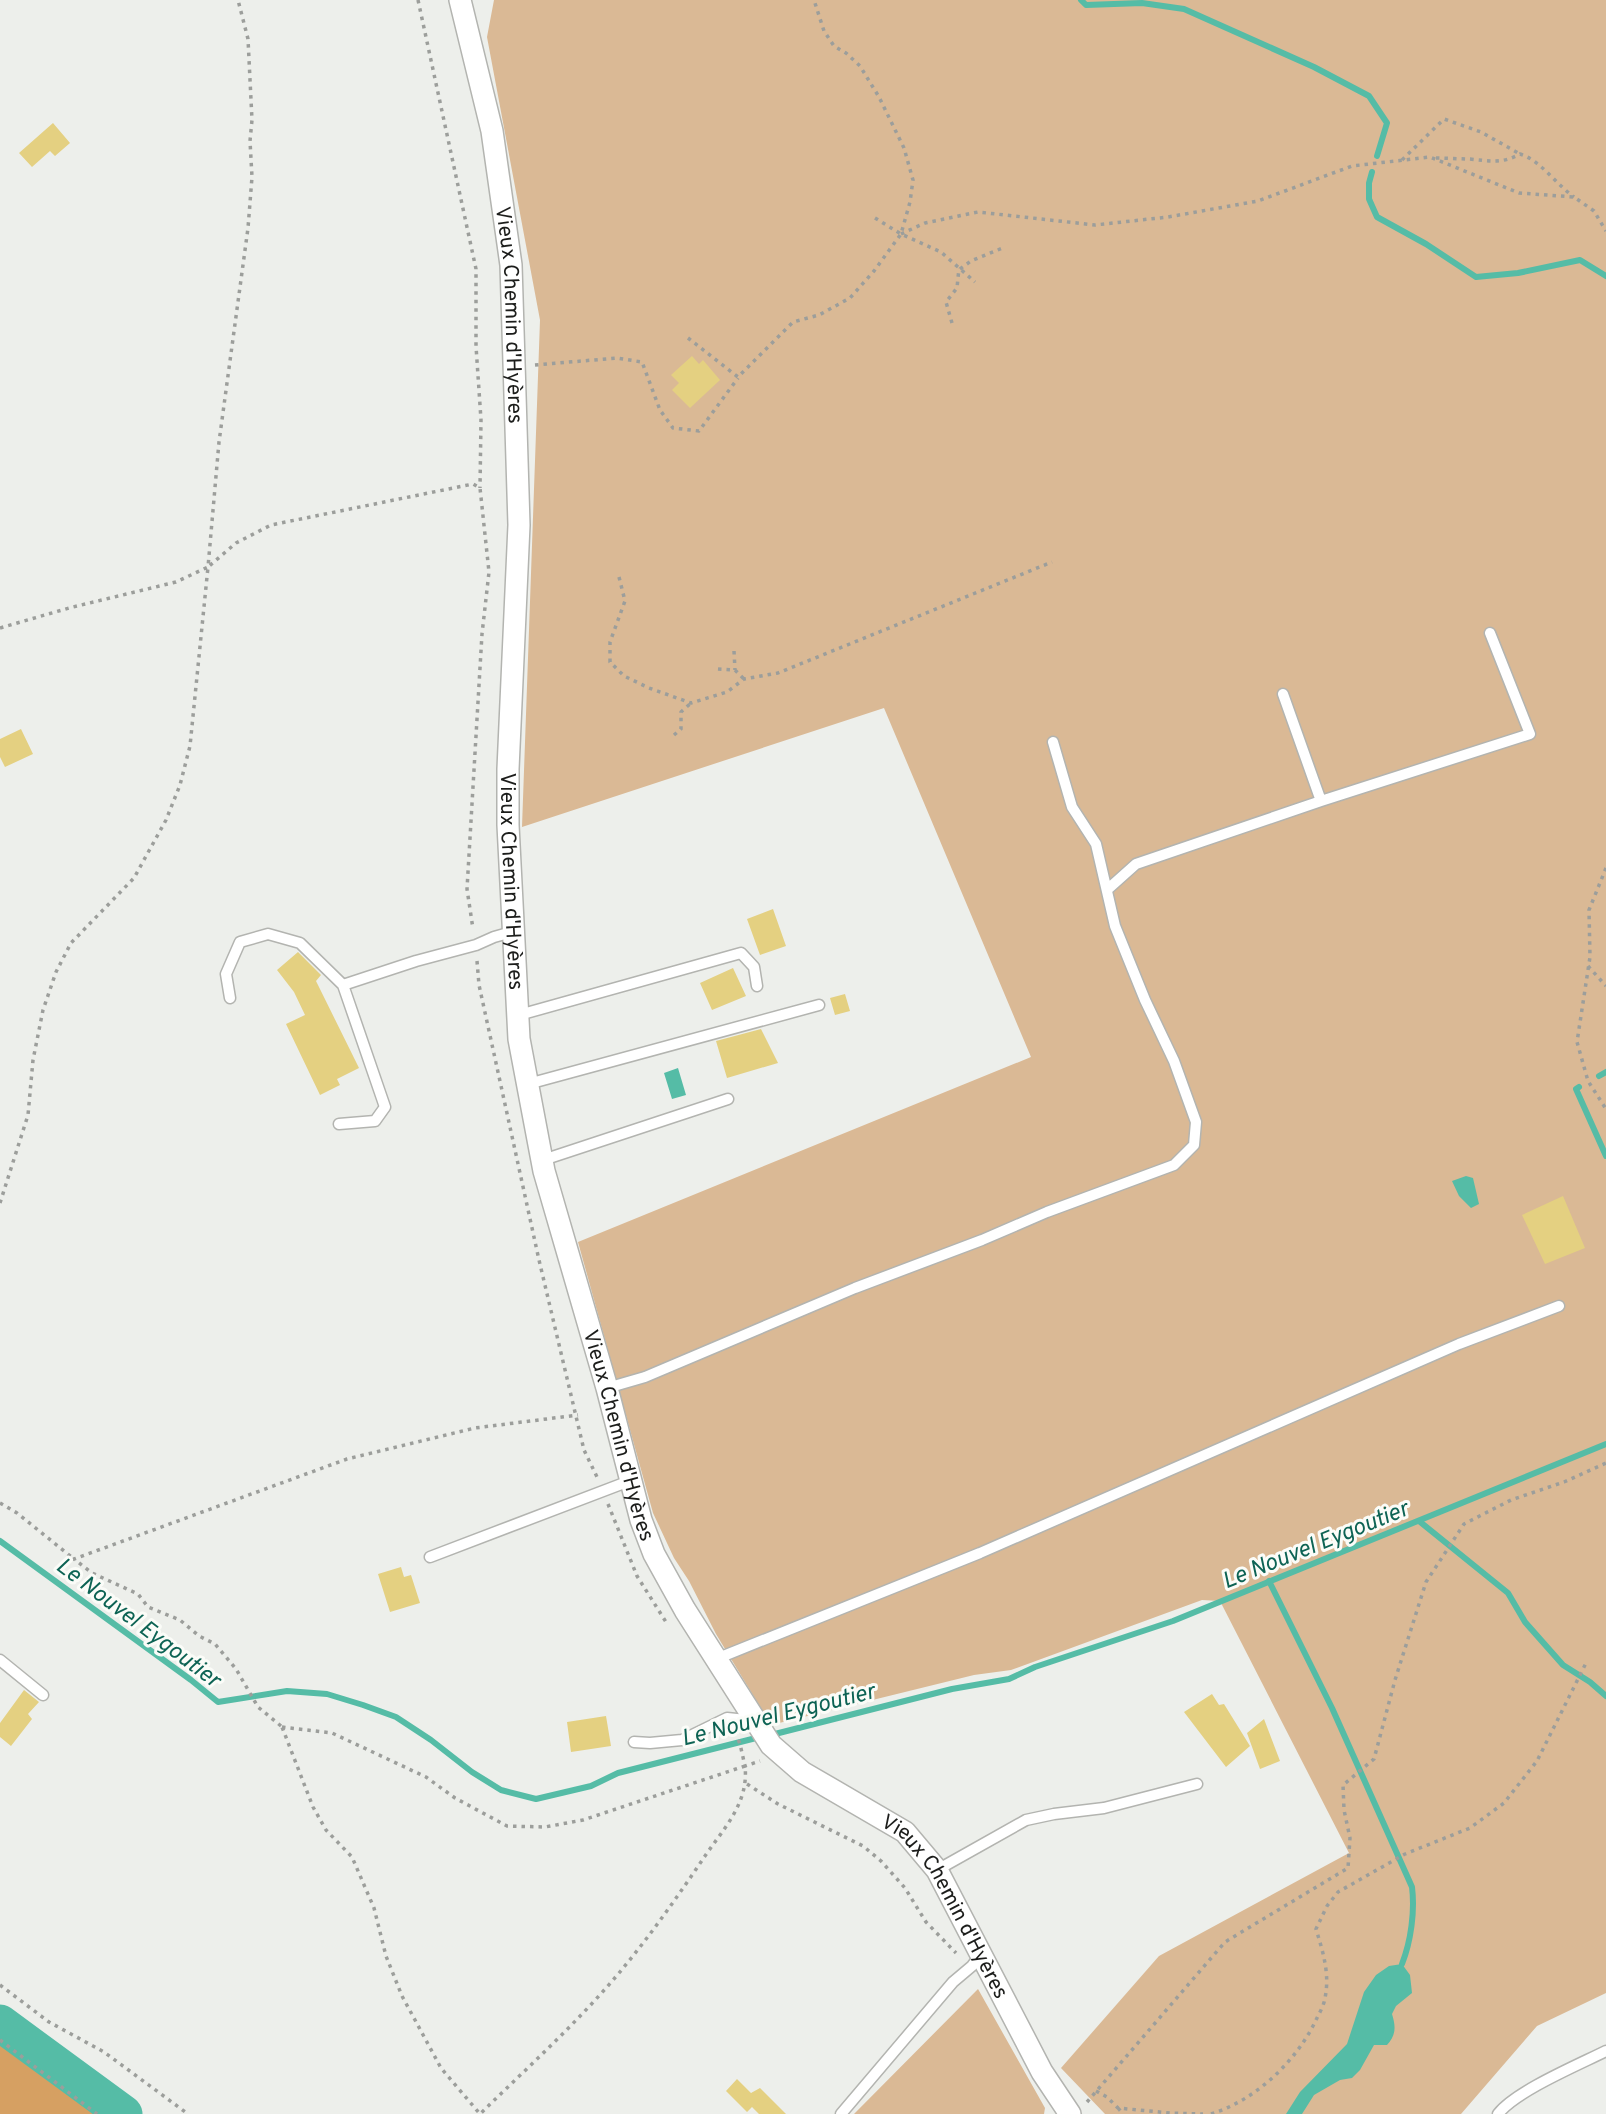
<svg xmlns="http://www.w3.org/2000/svg" width="1606" height="2114" font-family="Overpass,sans-serif">
<style>
.green{fill:#dab995}
.forest{fill:#d6a062}
.water{fill:#55bca6}
.lines{fill:none;stroke-linecap:round;stroke-linejoin:round}
.stream{stroke:#55bca6;stroke-width:6}
.river{stroke:#55bca6;stroke-width:37}
.building{fill:#e4d081}
.lane-casing{stroke:#b3b4b0;stroke-width:13}
.street-casing{stroke:#b3b4b0;stroke-width:24}
.path{stroke:#9c9e9b;stroke-width:3.5;stroke-dasharray:3.5 5;stroke-linecap:butt}
.lane{stroke:#fff;stroke-width:10}
.street{stroke:#fff;stroke-width:21}
.labels{text-anchor:middle;stroke-width:6;stroke-linejoin:round;paint-order:stroke}
.street-label{font-size:21px;fill:#1c1d1b;stroke:#fbfcf8}
.water-label{font-size:23px;font-style:italic;fill:#0d6354;stroke:#fbfcf8}
</style>
<rect width="100%" height="100%" fill="#edefeb"/>
<!-- green -->
<path class="green" d="M494,0H1606V1993L1537,2026L1461,2114H1105L1061,2068L1159,1956L1349,1853L1220,1601L1202,1600L1011,1670L974,1675L771,1725L716,1634L689,1581L674,1558L653,1513L578,1242L1031,1057L884,708L522,827L540,320L487,37Z
M978,1989L1045,2108L1044,2114H854Z"/>
<!-- forest -->
<path class="forest" d="M0,2015L133,2114H0Z"/>
<!-- water -->
<path class="water" d="M678,1068L686,1095L672,1099L664,1073Z
M1466,1176L1473,1178L1479,1204L1471,1208L1459,1196L1452,1181Z
M1402,1964L1410,1975L1412,1993L1396,2006L1392,2014C1396,2027 1396,2035 1387,2045H1374L1360,2070L1352,2078L1340,2080L1314,2095L1302,2114H1286L1300,2092L1347,2044L1364,1992L1376,1975L1389,1966Z"/>
<g class="lines">
<!-- stream -->
<path class="stream" d="M1081,0L1086,5L1142,3L1184,9L1314,67L1369,96L1387,123L1377,156
M1372,172L1369,183V199L1377,217L1426,244L1476,277L1518,273L1580,260L1606,276
M1599,1076L1606,1072
M1579,1087L1576,1089L1606,1156
M1419,1521L1508,1593L1525,1622L1563,1665L1590,1682L1606,1696
M0,1541L191,1680L218,1702L287,1691L327,1694L363,1705L396,1717L431,1740L472,1772L501,1790L536,1799L591,1786L618,1773L760,1737
M1269,1581L1332,1708L1412,1887C1415,1911 1411,1941 1402,1964
M771,1735L952,1689L1009,1679L1035,1667L1173,1621L1606,1444"/>
<!-- river -->
<path class="river" d="M0,2023L124,2114"/>
</g>
<!-- building -->
<path class="building" d="M53,123L70,143L55,156L50,151L32,167L19,153Z
M692,356L699,364L703,360L720,380L690,408L672,390L679,383L671,375Z
M21,729L33,754L5,767L0,757V739Z
M773,909L786,946L760,955L747,919Z
M298,952L321,975L316,981L359,1068L337,1079L340,1085L320,1095L286,1024L305,1015L294,992L277,970Z
M733,968L746,996L712,1010L700,983Z
M845,994L850,1011L835,1015L830,998Z
M761,1029L778,1063L727,1078L716,1041Z
M1563,1196L1585,1248L1545,1264L1522,1215Z
M401,1567L404,1577L411,1575L420,1603L390,1612L378,1574Z
M24,1690L39,1702L28,1714L32,1719L11,1746L0,1737V1723Z
M1212,1694L1219,1705L1224,1704L1250,1746L1226,1767L1184,1712Z
M606,1716L611,1746L571,1752L567,1722Z
M1264,1719L1280,1761L1260,1769L1247,1733Z
M737,2079L751,2093L760,2088L786,2114H759L752,2107L747,2112L726,2091Z"/>
<g class="lines">
<!-- lane casing -->
<g class="lane-casing">
<path id="lane" d="M1321,801L1530,734L1490,633
M1108,889L1136,864L1321,801L1283,694
M230,998L226,974L240,942L268,934L300,943L343,985L416,961L476,945L494,937L515,931
M519,1015L741,953L754,967L757,986
M528,1084L819,1005
M339,1124L375,1121L385,1107L343,985
M543,1160L728,1099
M607,1388L645,1377L855,1288L982,1240L1047,1212L1174,1165L1194,1145L1196,1122L1174,1061L1145,1000L1115,926L1096,844L1072,807L1053,742
M430,1557L632,1480
M716,1659L980,1553L1459,1344L1559,1306
M0,1660L43,1695
M634,1742L650,1743L682,1740L727,1718L756,1721
M937,1870L1026,1820L1054,1814L1104,1808L1197,1784
M841,2114L953,1982L972,1966L981,1954
M1498,2114C1516,2091 1578,2065 1606,2051"/>
</g>
<!-- street casing -->
<g class="street-casing">
<g id="street">
<path id="s1" d="M460,0L492,131L511,265L519,525L508,769V825L519,1039L544,1171L607,1388L641,1520L654,1554L685,1610L771,1745L802,1772L905,1832L937,1870L1042,2072L1070,2114"/>
</g>
</g>
<!-- path -->
<path class="path" d="M418,0L476,269V346L481,420L480,488
M1436,158C1447,158 1459,159 1470,159C1490,161 1502,164 1520,154C1540,160 1556,184 1574,197
M1402,160L1444,119L1481,132L1520,154
M875,218L901,234L941,252L975,282
M901,234L925,223L978,212L1095,225L1168,217L1258,201L1352,166L1430,157L1519,193L1574,197L1594,211L1606,231
M960,269L971,261L1005,247
M952,323L946,302L957,288L959,268
M688,338L738,377L793,322L819,315L850,298L874,271L901,234L910,202L913,180L904,148L879,97L860,66L846,53L834,46L824,31L814,0
M535,365L617,358L642,362L660,410L673,428L699,431L738,378
M619,577L625,601L610,642V662L624,676L649,688L691,703L727,692L744,679L778,673L1052,562
M0,628L69,608L176,582L208,567L219,442L248,228L252,177L250,141L252,120L248,39L238,0
M734,651L735,670
M718,669L735,670L744,679
M674,735L681,729V712L691,703
M1606,868L1589,910L1590,957L1577,1042L1588,1081L1606,1109
M477,961L479,985L539,1260L584,1450L597,1477
M1588,966L1606,986
M0,1203L28,1115L33,1060L43,1010L56,972L71,943L134,878L166,820L180,785L190,746L208,567L236,543L271,525L473,484L480,488L489,572L482,634L467,889L473,929
M0,1503L17,1513L74,1559
M608,1504L637,1576L666,1622
M281,1726L258,1707L236,1669L215,1644L199,1636L180,1620L148,1607L138,1594L92,1573L74,1559L347,1459L475,1428L578,1415
M282,1727L332,1733L426,1777L455,1798L507,1826L545,1827L583,1820L745,1766C749,1803 724,1828 705,1856C678,1896 650,1936 619,1973C577,2023 527,2068 480,2114L441,2068L402,1996L386,1956L374,1908L352,1857L326,1830L313,1807Z
M735,1732L740,1744L745,1766L760,1761
M747,1784L778,1804L863,1846L881,1861L905,1888L926,1922L956,1953
M0,1985L49,2022L104,2052L188,2114
M0,2040L97,2114
M1096,2091L1107,2097L1118,2108L1170,2113L1203,2114
M1087,2102L1225,1942L1348,1868L1350,1838L1344,1810L1343,1785L1374,1759L1395,1680L1426,1582L1464,1524L1511,1500L1564,1482L1606,1463
M1118,2108L1123,2114
M1211,2114C1256,2100 1297,2061 1317,2018C1320,2012 1324,2005 1325,1998C1330,1974 1323,1952 1316,1929L1327,1906L1338,1892L1405,1854L1470,1828L1504,1803L1537,1761L1587,1661"/>
<!-- lane -->
<use href="#lane" class="lane"/>
<!-- street -->
<use href="#street" class="street"/>
</g>
<g class="labels">
<!-- street labels -->
<g class="street-label">
<text dy="7" stroke="none"><textPath href="#s1" startOffset="320">Vieux Chemin d'Hyères</textPath></text>
<text dy="7" stroke="none"><textPath href="#s1" startOffset="887">Vieux Chemin d'Hyères</textPath></text>
<text dy="7" stroke="none"><textPath href="#s1" startOffset="1454">Vieux Chemin d'Hyères</textPath></text>
<text dy="7" stroke="none"><textPath href="#s1" startOffset="2046">Vieux Chemin d'Hyères</textPath></text>
</g>
<!-- water labels -->
<g class="water-label">
<text transform="translate(1315 1544) rotate(-22)" y="8">Le Nouvel Eygoutier</text>
<text transform="translate(139 1622) rotate(37)" y="8">Le Nouvel Eygoutier</text>
<text transform="translate(778 1714) rotate(-14)" y="8">Le Nouvel Eygoutier</text>
</g>
</g>
</svg>
